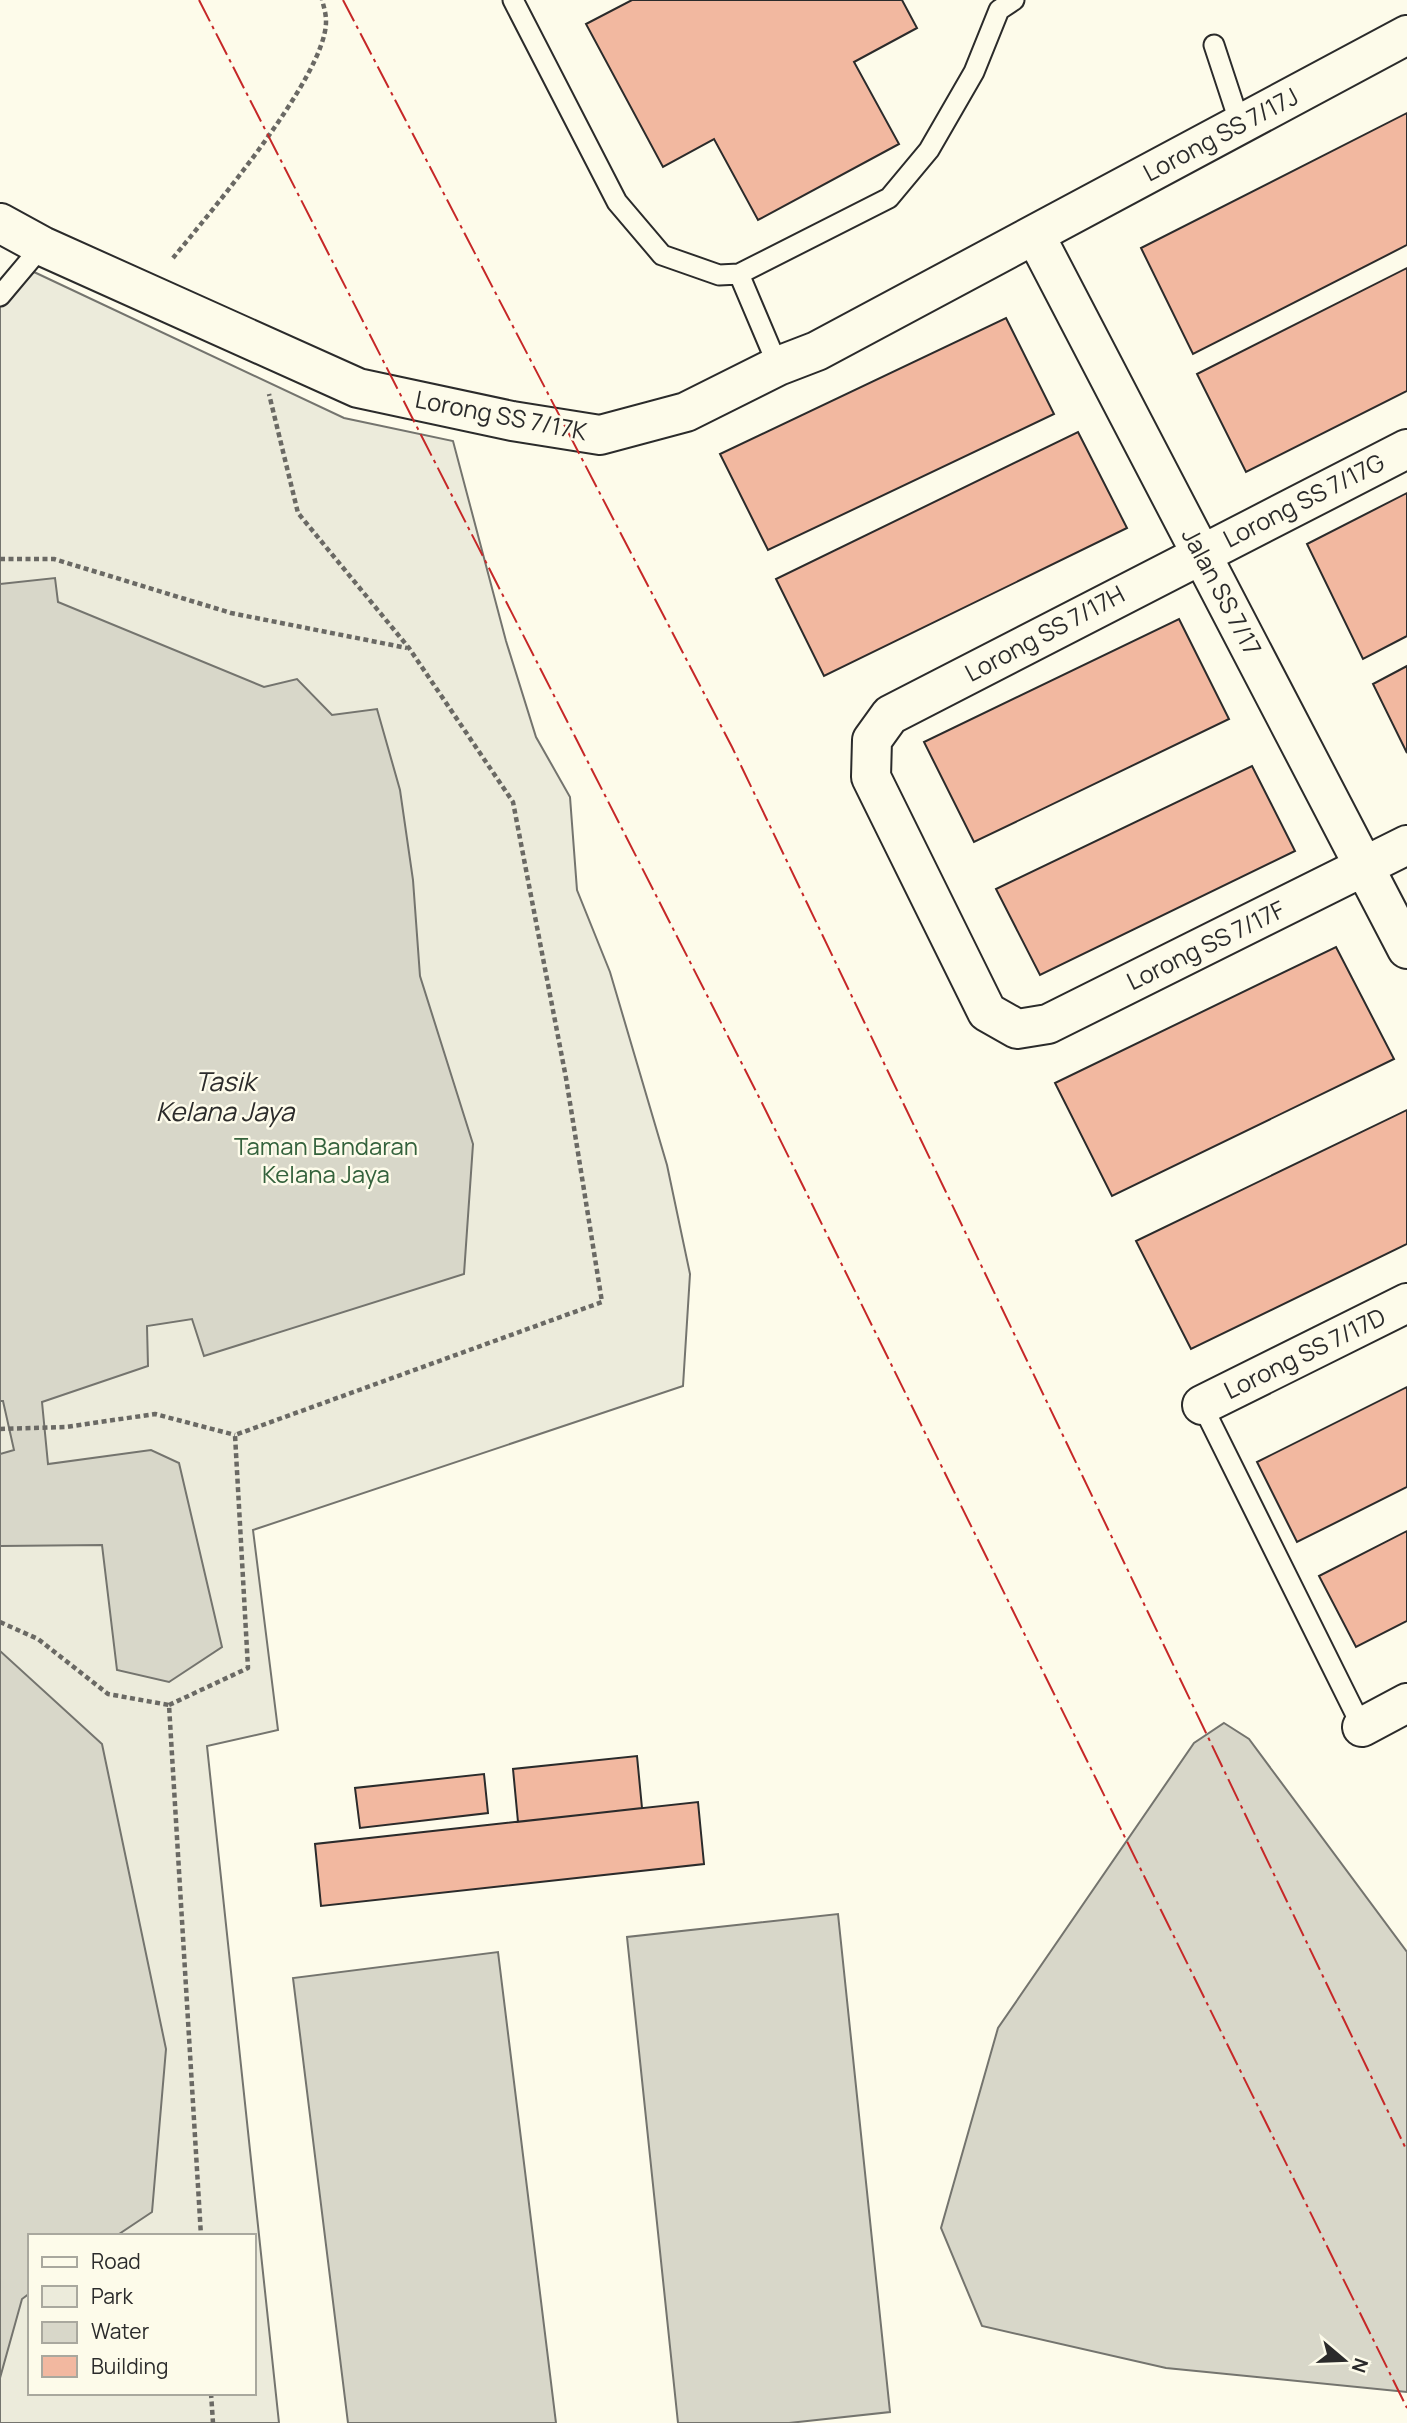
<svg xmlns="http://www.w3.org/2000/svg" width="1407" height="2423" font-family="Manrope,sans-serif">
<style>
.green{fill:#ecebdb;stroke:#74746e;stroke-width:2;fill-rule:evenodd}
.water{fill:#d8d7c9;stroke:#74746e;stroke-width:2}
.building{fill:#f2b8a0;stroke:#2b2b2b;stroke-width:2}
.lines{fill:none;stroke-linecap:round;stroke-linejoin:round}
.lane-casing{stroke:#2b2b2b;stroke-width:23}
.street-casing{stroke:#2b2b2b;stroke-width:42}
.path{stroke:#6a6964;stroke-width:4.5;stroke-dasharray:5 3.5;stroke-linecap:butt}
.lane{stroke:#fdfbea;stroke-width:19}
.street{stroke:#fdfbea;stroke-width:38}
.power{stroke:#c62828;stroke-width:2;stroke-dasharray:24 5 3.5 5;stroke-linecap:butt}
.labels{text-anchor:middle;stroke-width:5;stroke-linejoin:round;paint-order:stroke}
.street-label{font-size:24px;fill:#2b2b2b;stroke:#fdfbea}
.park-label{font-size:24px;fill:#34623c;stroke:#fdfbea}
.water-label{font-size:26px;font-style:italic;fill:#2b2b2b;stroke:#fdfbea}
</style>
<rect width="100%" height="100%" fill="#fdfbea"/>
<!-- green -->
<path class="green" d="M34,272L344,418L453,441L506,641L536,737L570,797L577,890L610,972L667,1165L690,1274L683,1386L253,1530L278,1730L207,1746L279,2423H0V307ZM30,2236H254V2393H30Z"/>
<!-- water -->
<path class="water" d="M55,578L58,602L264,687L297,679L332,715L377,709L400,790L413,880L420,976L473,1144L464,1274L204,1356L192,1319L147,1326L148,1366L42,1402L48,1464L151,1450L179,1463L222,1647L169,1682L117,1670L102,1545L0,1546V1454L14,1450L3,1401H0V584Z
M0,1651L102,1744L166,2049L152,2212L116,2236H30V2293L22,2299L0,2378Z
M1224,1723L1249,1739L1407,1952V2392L1166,2368L982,2326L941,2228L998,2028L1194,1743Z
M838,1914L890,2412L789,2423H678L627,1937Z
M498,1952L556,2423H348L293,1978Z"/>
<!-- building -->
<path class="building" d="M632,0H902L917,28L854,62L899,144L758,220L714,139L663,167L586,24Z
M1407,113V245L1193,354L1141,248Z
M1407,268V391L1246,472L1197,374Z
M1006,318L1054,414L768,550L720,454Z
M1078,432L1127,528L824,676L776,579Z
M1407,493V636L1363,659L1307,544Z
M1179,619L1229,719L974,842L924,742Z
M1407,666V753L1373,684Z
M1252,766L1295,851L1040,975L996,889Z
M1336,947L1394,1059L1112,1196L1055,1083Z
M1407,1110V1244L1191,1349L1136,1241Z
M1407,1387V1487L1297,1542L1257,1462Z
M1407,1531V1621L1356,1647L1319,1576Z
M637,1756L642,1808L518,1822L513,1769Z
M484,1774L488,1813L360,1828L355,1788Z
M698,1802L704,1864L321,1906L315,1844Z"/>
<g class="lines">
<!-- lane casing -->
<g class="lane-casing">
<path id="lane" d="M513,0L617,202L662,255L719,275L739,274L889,198L929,150L974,72L999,10L1014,0
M1214,45L1240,124
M739,274L778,366
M0,296L42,246
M1202,1405L1362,1727"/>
</g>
<!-- street casing -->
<g class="street-casing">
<path id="street" d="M0,223L42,246L358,388L512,421L600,435L686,412L778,366L817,351L1407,35
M1035,235L1407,949
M1407,449L890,715L872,740L871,777L987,1012L1017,1029L1048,1024L1407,845
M1202,1405L1407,1303
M1362,1727L1407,1703"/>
</g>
<!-- path -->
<path class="path" d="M173,258C209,214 327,75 326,21C326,14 324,7 322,0
M0,559H54L231,613L407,648
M0,1429L66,1427L155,1414L235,1435
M0,1622L38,1639L108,1694L169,1705L201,2236
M169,1705L248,1668L235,1435L602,1302L566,1078L513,802L409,648L298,513L269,394
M211,2393L213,2423"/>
<!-- lane -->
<use href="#lane" class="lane"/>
<!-- street -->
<use href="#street" class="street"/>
<!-- power -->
<path class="power" d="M199,0L762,1103L1407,2408
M343,0L732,747L1407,2151"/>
</g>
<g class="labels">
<!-- street labels -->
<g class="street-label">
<text transform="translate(1221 135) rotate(-28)" y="8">Lorong SS 7/17J</text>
<text transform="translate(501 416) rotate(11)" y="8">Lorong SS 7/17K</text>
<text transform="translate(1304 501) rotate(-27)" y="8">Lorong SS 7/17G</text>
<text transform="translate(1221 592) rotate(62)" y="8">Jalan SS 7/17</text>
<text transform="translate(1045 634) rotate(-28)" y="8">Lorong SS 7/17H</text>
<text transform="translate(1206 946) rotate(-26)" y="8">Lorong SS 7/17F</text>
<text transform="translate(1305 1354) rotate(-26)" y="8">Lorong SS 7/17D</text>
</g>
<!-- park labels -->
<g class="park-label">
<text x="326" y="1155">Taman Bandaran<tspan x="326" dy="28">Kelana Jaya</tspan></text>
</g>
<!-- water labels -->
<g class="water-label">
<text x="225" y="1091">Tasik<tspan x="225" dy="30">Kelana Jaya</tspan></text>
</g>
</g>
<!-- legend -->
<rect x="28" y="2234" width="228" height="161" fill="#fdfbea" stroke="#a9a89e" stroke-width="2"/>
<rect x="42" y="2257" width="35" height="10" fill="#fdfbea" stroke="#a9a89e" stroke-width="2"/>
<text x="91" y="2269" font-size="21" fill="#2b2b2b">Road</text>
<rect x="42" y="2286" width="35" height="21" fill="#ecebdb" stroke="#a9a89e" stroke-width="2"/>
<text x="91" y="2304" font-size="21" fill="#2b2b2b">Park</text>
<rect x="42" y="2322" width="35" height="21" fill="#d8d7c9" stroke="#a9a89e" stroke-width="2"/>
<text x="91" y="2339" font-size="21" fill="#2b2b2b">Water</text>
<rect x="42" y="2356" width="35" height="21" fill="#f2b8a0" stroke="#a9a89e" stroke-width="2"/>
<text x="91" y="2374" font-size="21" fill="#2b2b2b">Building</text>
<!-- north arrow -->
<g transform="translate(1344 2360) rotate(109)" stroke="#fdfbea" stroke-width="5" paint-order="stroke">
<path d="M0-5L12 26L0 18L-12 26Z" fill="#2b2b2b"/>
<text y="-10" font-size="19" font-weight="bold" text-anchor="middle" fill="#2b2b2b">N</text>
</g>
</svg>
